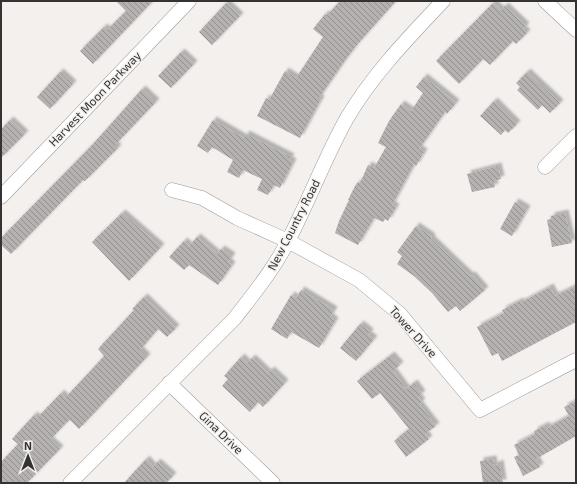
<svg xmlns="http://www.w3.org/2000/svg" width="577" height="484" font-family="'Exo 2',sans-serif">
<style>
.building{fill:url(#building-back-hatch);filter:url(#shadow)}
.lines{fill:none;stroke-linecap:round;stroke-linejoin:round}
.street-casing{stroke:#9d9a99;stroke-width:15}
.street{stroke:#fff;stroke-width:14}
.labels{text-anchor:middle;stroke-width:3;stroke-linejoin:round;paint-order:stroke}
.street-label{font-size:12px;fill:#343232;stroke:#f3f0ee}
</style>
<defs>
<pattern id="building-back-hatch" width="6" height="6" patternUnits="userSpaceOnUse"><rect width="6" height="6" fill="#b4b1b0"/><path d="M-1 5l2 2M0 0l6 6M5-1l2 2" fill="none" stroke="#939190"/></pattern>
<filter id="shadow"><feDropShadow dx="3.5" dy="-3.5" stdDeviation="1" flood-color="#0004"/></filter>
</defs>
<rect width="100%" height="100%" fill="#f3f0ee"/>
<!-- building -->
<path class="building" d="M116,1H153L93,64L80,51L104,27L107,30L126,11Z
M340,1H396L356,46L343,63L319,98L321,99L300,138L257,116L266,98L269,100L285,71L296,78L323,37L313,29L325,14L327,15Z
M226,3L240,16L212,45L199,32Z
M493,3L501,10L505,6L526,26L523,29L527,33L516,44L513,41L490,65L483,59L459,84L436,61Z
M181,52L194,64L171,88L158,76Z
M60,72L73,84L50,109L37,97Z
M527,72L560,103L550,113L542,105L538,110L517,90L520,87L516,83Z
M424,77L456,103L447,114L445,112L419,149L424,152L416,166L414,164L392,205L396,207L388,221L385,219L383,222L374,218L358,245L335,233L339,221L349,200H348L355,186L358,182L360,183L368,165L374,168L386,147L378,143L389,121L401,104L411,111L423,93L416,87Z
M142,89L156,102L115,145L118,148L85,181L83,180L11,254L1,245V238L93,144Z
M494,101L517,124L508,133L505,130L501,135L480,116Z
M10,120L25,134L1,158V129Z
M213,120L244,138L246,134L291,157L289,160L293,162L280,188L274,185L268,195L257,190L262,179L243,170L239,178L227,172L233,160L212,147L208,153L197,146Z
M498,166L501,179L494,181L495,187L472,192L467,174Z
M515,202L527,209L512,236L500,229Z
M122,213L161,247L129,281L92,242Z
M565,213L572,243L552,247L547,220L551,219V216Z
M416,226L432,237L431,239L470,276L472,275L485,290L460,311L456,306L448,312L432,293L414,276L397,264L402,256L397,252Z
M197,237L217,254L221,249L232,256L228,262L232,265L218,285L189,265L184,270L169,257L184,241L189,246Z
M576,286V322L502,361L498,353L492,356L477,327L504,313L502,310L520,301V303L550,287L555,296Z
M301,290L334,310L330,317L335,321L319,348L291,332L287,339L271,329L291,295L296,298Z
M144,297L176,328L167,337L158,329L140,350L147,357L79,429L70,420L67,422L50,440L60,449L27,483H1V462L18,444L12,439L34,415L37,418L61,393L65,398L94,367L104,356L98,349L134,310L132,309Z
M360,324L370,332L368,335L374,339L356,361L340,348Z
M391,355L400,365L393,371L406,389L414,383L422,394L418,397L422,402L419,404L436,426L425,434L429,439L406,457L394,441L409,429L380,393L372,399L357,381Z
M241,357L247,363L252,358L268,373L271,370L285,383L263,407L258,402L250,412L222,386L228,379L224,376Z
M576,401V436L536,459L540,467L523,476L514,457L519,455L514,445L535,434L534,431L546,425L547,428L569,416L564,407Z
M146,459L153,467L157,462L173,476L166,483H124Z
M493,459L494,466L500,463L503,483H483L480,461Z"/>
<g class="lines">
<!-- street casing -->
<g class="street-casing">
<path id="street" d="M545,1L576,30
M545,167L576,136
M172,190L202,198L237,218L288,241L359,280L400,314L480,410L576,360
M1,197L189,1
M169,383L273,483
M70,483L235,318C254,293 274,269 288,241C309,201 325,157 347,118C373,74 408,38 443,1"/>
</g>
<!-- street -->
<use href="#street" class="street"/>
</g>
<g class="labels">
<!-- street labels -->
<g class="street-label">
<text transform="translate(95 99) rotate(-46)" y="4">Harvest Moon Parkway</text>
<text transform="translate(294 225) rotate(-63)" y="4">New Country Road</text>
<text transform="translate(413 332) rotate(48)" y="4">Tower Drive</text>
<text transform="translate(221 433) rotate(44)" y="4">Gina Drive</text>
</g>
</g>
<!-- border -->
<rect width="577" height="484" fill="none" stroke="#343232" stroke-width="4"/>
<!-- north arrow -->
<g transform="translate(28 456)" stroke="#f3f0ee" stroke-width="3" paint-order="stroke">
<path d="M0-3L7 15L0 10L-7 15Z" fill="#343232"/>
<text y="-6" font-size="11" font-weight="bold" text-anchor="middle" fill="#343232">N</text>
</g>
</svg>
